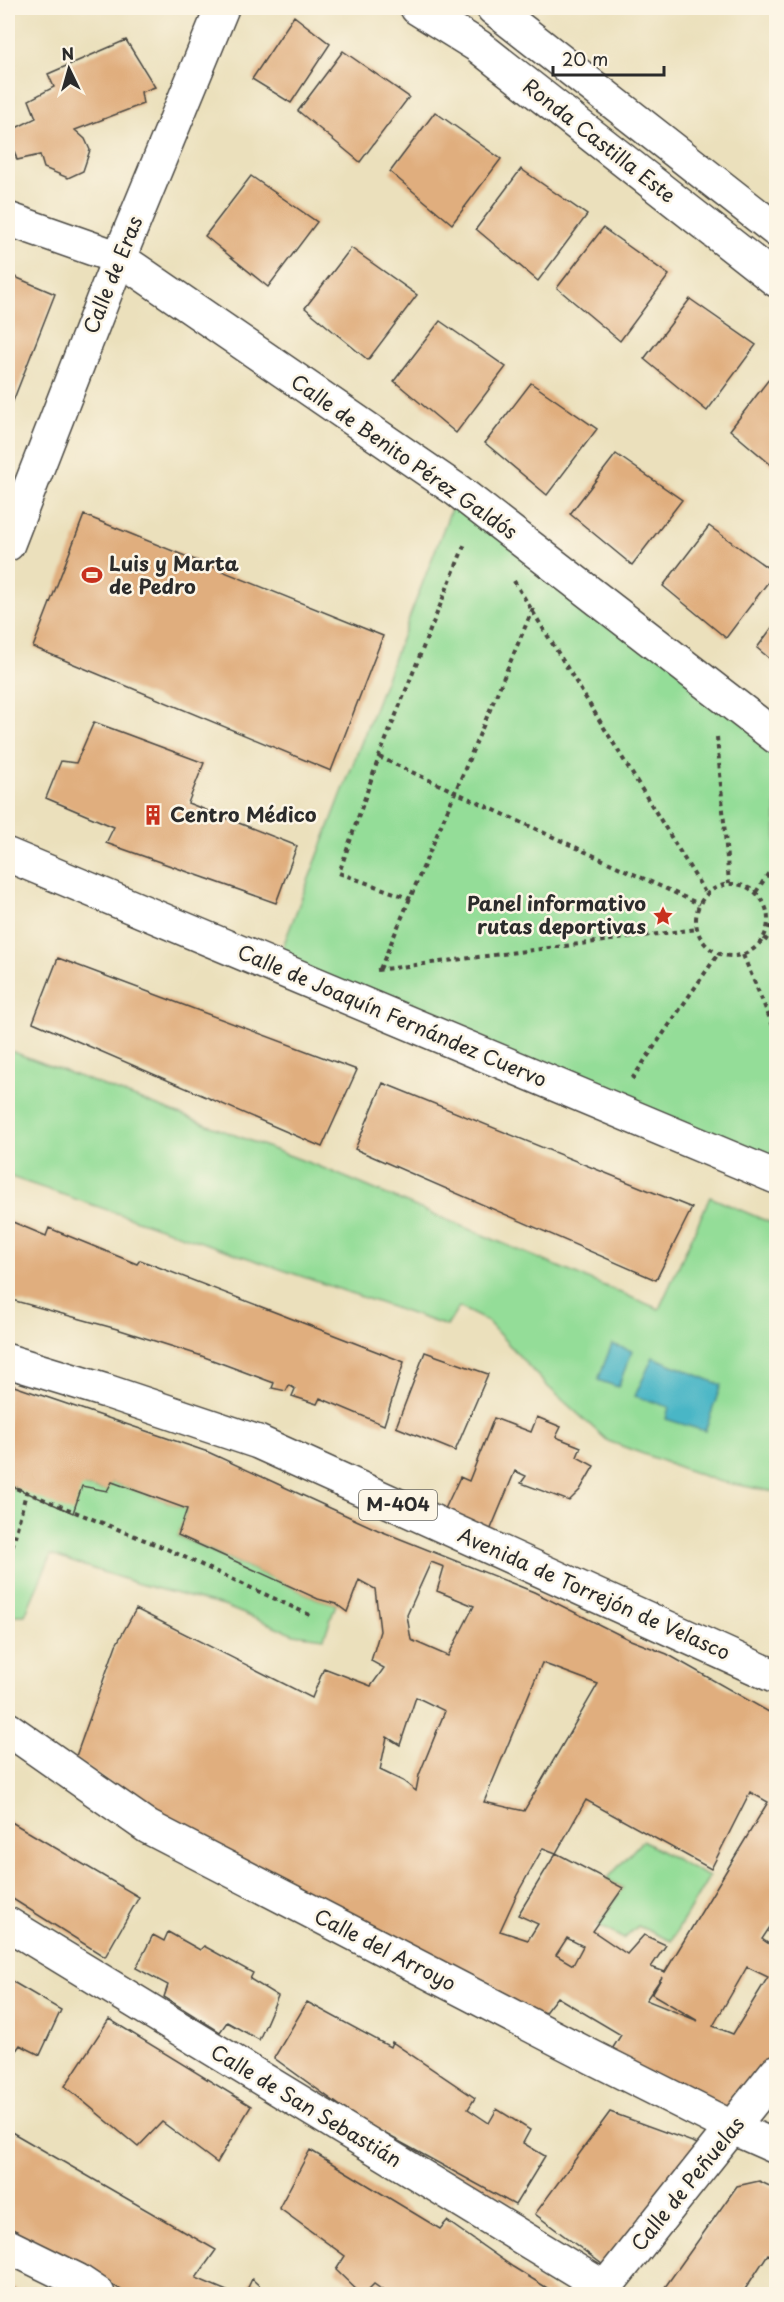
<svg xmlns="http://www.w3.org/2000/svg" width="784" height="2302" font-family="'Playpen Sans',sans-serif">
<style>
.green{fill:#94dd98;stroke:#608462;stroke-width:1.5}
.water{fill:#4ab6c6;stroke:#3a7078;stroke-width:1.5}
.building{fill:#e0ae7e;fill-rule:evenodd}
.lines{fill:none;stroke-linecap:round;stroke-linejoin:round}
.minor-casing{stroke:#484641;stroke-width:36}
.major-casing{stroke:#484641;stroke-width:36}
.path{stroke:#484641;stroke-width:4;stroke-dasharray:4.5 4.5;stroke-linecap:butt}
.minor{stroke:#fff;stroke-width:33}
.major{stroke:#fff;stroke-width:33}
.labels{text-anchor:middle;stroke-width:5;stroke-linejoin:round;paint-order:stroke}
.shield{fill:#fcf5e5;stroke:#6a6863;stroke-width:1.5}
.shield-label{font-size:18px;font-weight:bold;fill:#2b2b2b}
.street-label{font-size:20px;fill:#2b2b2b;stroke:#fcf5e5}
.poi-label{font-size:20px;font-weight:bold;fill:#2b2b2b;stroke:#fcf5e5;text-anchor:start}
</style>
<rect width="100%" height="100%" fill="#fcf5e5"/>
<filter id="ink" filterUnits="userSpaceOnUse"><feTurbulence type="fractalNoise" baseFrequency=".0167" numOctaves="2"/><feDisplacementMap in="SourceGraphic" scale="12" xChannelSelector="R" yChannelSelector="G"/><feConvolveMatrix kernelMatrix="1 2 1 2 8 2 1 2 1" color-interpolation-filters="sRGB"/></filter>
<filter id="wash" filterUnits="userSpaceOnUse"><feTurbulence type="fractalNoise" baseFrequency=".008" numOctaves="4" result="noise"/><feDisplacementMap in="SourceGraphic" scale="24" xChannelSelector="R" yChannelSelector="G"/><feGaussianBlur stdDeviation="1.35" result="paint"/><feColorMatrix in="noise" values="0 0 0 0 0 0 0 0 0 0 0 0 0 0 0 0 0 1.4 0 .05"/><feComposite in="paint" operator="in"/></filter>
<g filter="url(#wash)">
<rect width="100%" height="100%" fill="#ebe0bc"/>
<!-- green -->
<path class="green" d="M458,491L776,735V1177L275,967Z
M8,1050L328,1170L659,1309L710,1197L776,1225V1492L717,1481L608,1441L546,1385L487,1321L459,1307L447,1326L8,1176Z
M112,1482L187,1509L178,1536L318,1599L336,1604L324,1638L294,1634L224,1606L139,1584L51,1555L25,1615H8V1496L12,1486H82L106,1491Z
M642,1841L709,1877L671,1941L638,1926L624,1939L598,1925L623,1888L607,1879Z"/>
<!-- water -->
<path class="water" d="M612,1344L632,1351L618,1387L598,1380Z
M653,1357L721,1385L705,1431L666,1419L669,1407L635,1396Z"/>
<g id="blocks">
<!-- building -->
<path class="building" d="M294,16L330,44L291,103L252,79Z
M126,40L155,87L141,92L143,104L75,130L85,139L90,150L83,171L68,178L44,168L40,155L17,160L8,132L36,118L29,100L54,87L48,74Z
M343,51L409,97L360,162L298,111Z
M435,112L501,159L452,224L390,172Z
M521,169L587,215L538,281L476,229Z
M251,176L317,222L268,287L205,236Z
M603,228L669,275L620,341L557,288Z
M351,248L417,295L368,360L305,308Z
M8,274L55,294L8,414Z
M690,299L756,345L707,411L644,359Z
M440,321L506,367L456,433L394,381Z
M776,370V469L730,430Z
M531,383L597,429L547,495L485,443Z
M616,454L682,500L632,565L570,514Z
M84,515L383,636L331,771L33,647Z
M709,526L775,573L726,638L663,586Z
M776,622V664L757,648Z
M94,722L204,763L188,803L297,846L276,903L106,843L114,827L46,798L61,761L76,763Z
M58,958L357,1070L322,1147L33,1022Z
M383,1083L692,1208L656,1280L355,1149Z
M8,1220L46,1236L49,1228L137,1264L140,1260L404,1362L384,1425L320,1398L317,1404L292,1396L295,1389L289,1385L286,1391L272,1388L274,1383L199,1355L117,1329L8,1299Z
M425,1352L488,1374L455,1451L396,1427Z
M8,1384L208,1452L378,1530L534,1592L628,1639L667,1654L776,1716V1918L762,1939L776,1949V2056L734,2113L609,2054L621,2035L557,1997L539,2020L179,1831L75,1759L116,1645L136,1609L312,1698L324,1668L371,1686L384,1668L371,1661L380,1631L375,1589L359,1580L347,1612L336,1604L318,1599L178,1535L187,1509L112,1482L107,1491L82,1486L73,1513L12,1486L8,1496ZM431,1562L444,1567L437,1591L474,1606L448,1656L411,1640L407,1615ZM542,1663L598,1684L524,1811L484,1802ZM416,1697L445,1711L419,1775L416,1791L403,1781L380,1770L387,1737L400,1745ZM750,1792L768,1802L665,1972L651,1967L666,1945L644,1935L627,1954L593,1931L623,1888L556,1853L518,1915L538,1924L528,1940L500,1931L517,1894L543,1848L556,1853L586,1800L711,1869ZM567,1938L583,1946L573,1965L556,1955ZM747,1967L768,1977L733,2034L713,2026ZM662,1977L652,1994L698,2021L646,2000Z
M537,1417L561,1427L556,1437L581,1447L577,1457L594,1466L580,1490L569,1501L521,1483L526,1476L515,1471L490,1531L444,1511L460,1477L469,1481L494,1418L531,1432Z
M8,1820L139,1897L105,1957L8,1896Z
M168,1932L200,1950L204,1946L253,1973L250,1979L278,1996L259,2040L227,2022L220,2032L164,1997L168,1985L136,1968L153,1935L164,1941Z
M8,1979L61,2010L40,2055L20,2045L8,2062Z
M307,2002L390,2047L392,2042L475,2098L468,2109L489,2123L497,2109L530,2130L523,2143L545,2156L515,2205L360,2120L274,2058Z
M109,2019L251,2106L217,2163L162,2122L138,2147L65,2086Z
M610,2112L698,2144L606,2267L535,2214Z
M8,2130L216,2250L196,2278L234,2294H127L95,2273L8,2229Z
M310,2150L440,2229L447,2221L513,2267L557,2294H415L406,2289L401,2294H388L374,2284L364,2294H361L336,2270L345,2256L279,2208Z
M759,2181L776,2189V2258L768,2254L742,2294H660L737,2186Z
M252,2279L268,2294H245Z
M8,2286L26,2294H8Z"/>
</g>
</g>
<g filter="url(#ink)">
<use href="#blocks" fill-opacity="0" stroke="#484641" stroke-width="1.5"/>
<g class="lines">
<!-- minor casing -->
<g class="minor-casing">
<path id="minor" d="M417,8L478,46L776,280
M493,8L776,230
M8,219L119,258L458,491L776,737
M8,544L119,258L222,8
M8,855L776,1177
M8,1729L148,1827L594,2058L733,2128L776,2147
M8,1924L605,2288
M8,2246L77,2280L98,2294
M600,2294L776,2072"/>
</g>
<!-- major casing -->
<g class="major-casing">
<path id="major" d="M8,1361L106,1391L258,1442L776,1677"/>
</g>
<!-- path -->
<path class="path" d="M514,581L706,894
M717,737L729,883
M379,757L699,904
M696 920a36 36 0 1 1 72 0a36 36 0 1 1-72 0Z
M756,892L776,862
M411,899L339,873L379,757L466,541
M768,927L776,928
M764,938L776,946
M743,955L776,1033
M380,969L534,606
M377,970L697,929
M632,1079L718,954
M8,1485L167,1549L312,1616
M8,1564L26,1493"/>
<!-- minor -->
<use href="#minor" class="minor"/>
<!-- major -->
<use href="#major" class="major"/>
</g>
</g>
<!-- icons -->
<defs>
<g id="stadium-bare" transform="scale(1.62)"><path d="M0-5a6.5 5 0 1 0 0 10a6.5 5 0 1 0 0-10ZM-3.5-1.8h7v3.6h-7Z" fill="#c8321e" stroke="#fcf5e5" stroke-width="2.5" paint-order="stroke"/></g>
<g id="building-bare" transform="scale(1.62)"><path d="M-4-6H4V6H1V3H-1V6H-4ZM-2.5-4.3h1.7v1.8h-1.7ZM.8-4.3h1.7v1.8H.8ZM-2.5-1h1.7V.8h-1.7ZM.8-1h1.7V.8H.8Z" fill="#c8321e" stroke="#fcf5e5" stroke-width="2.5" paint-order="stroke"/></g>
<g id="sight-bare" transform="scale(1.62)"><path d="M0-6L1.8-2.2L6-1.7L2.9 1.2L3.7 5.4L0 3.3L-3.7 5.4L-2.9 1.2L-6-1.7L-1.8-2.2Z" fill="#c8321e" stroke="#fcf5e5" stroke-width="2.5" paint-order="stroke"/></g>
</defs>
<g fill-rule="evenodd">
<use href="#stadium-bare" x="92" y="575"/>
<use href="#building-bare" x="153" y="815"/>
<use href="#sight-bare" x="663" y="916"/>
</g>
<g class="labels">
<!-- shield labels -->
<rect class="shield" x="359" y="1490" width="78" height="30" rx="4.5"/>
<g class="shield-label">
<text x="398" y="1511">M-404</text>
</g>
<!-- street labels -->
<g class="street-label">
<text transform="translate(599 141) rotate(38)" y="7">Ronda Castilla Este</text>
<text transform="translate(113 275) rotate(-68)" y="7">Calle de Eras</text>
<text transform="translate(404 457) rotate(35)" y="7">Calle de Benito Pérez Galdós</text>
<text transform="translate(392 1016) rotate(23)" y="7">Calle de Joaquín Fernández Cuervo</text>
<text transform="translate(594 1594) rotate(24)" y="7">Avenida de Torrejón de Velasco</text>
<text transform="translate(385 1950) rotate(27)" y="7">Calle del Arroyo</text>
<text transform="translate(306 2106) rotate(31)" y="7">Calle de San Sebastián</text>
<text transform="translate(688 2184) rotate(-51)" y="7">Calle de Peñuelas</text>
</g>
<!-- poi labels -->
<g class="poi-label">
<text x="109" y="571">Luis y Marta<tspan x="109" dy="23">de Pedro</tspan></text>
<text x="170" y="822">Centro Médico</text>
<text x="646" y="911" text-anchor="end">Panel informativo<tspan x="646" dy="23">rutas deportivas</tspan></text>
</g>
</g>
<!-- margin -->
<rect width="784" height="2302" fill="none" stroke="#fcf5e5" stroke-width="30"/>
<!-- north arrow -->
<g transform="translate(69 69) rotate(355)" stroke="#fcf5e5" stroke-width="4.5" paint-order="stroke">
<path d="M0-4.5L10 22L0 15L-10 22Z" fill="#2b2b2b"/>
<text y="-9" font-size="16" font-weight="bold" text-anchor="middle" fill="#2b2b2b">N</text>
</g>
<!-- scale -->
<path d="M553 66v9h111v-9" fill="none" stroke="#2b2b2b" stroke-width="3"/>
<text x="562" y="66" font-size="18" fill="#2b2b2b" stroke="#fcf5e5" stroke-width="4.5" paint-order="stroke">20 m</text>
</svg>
